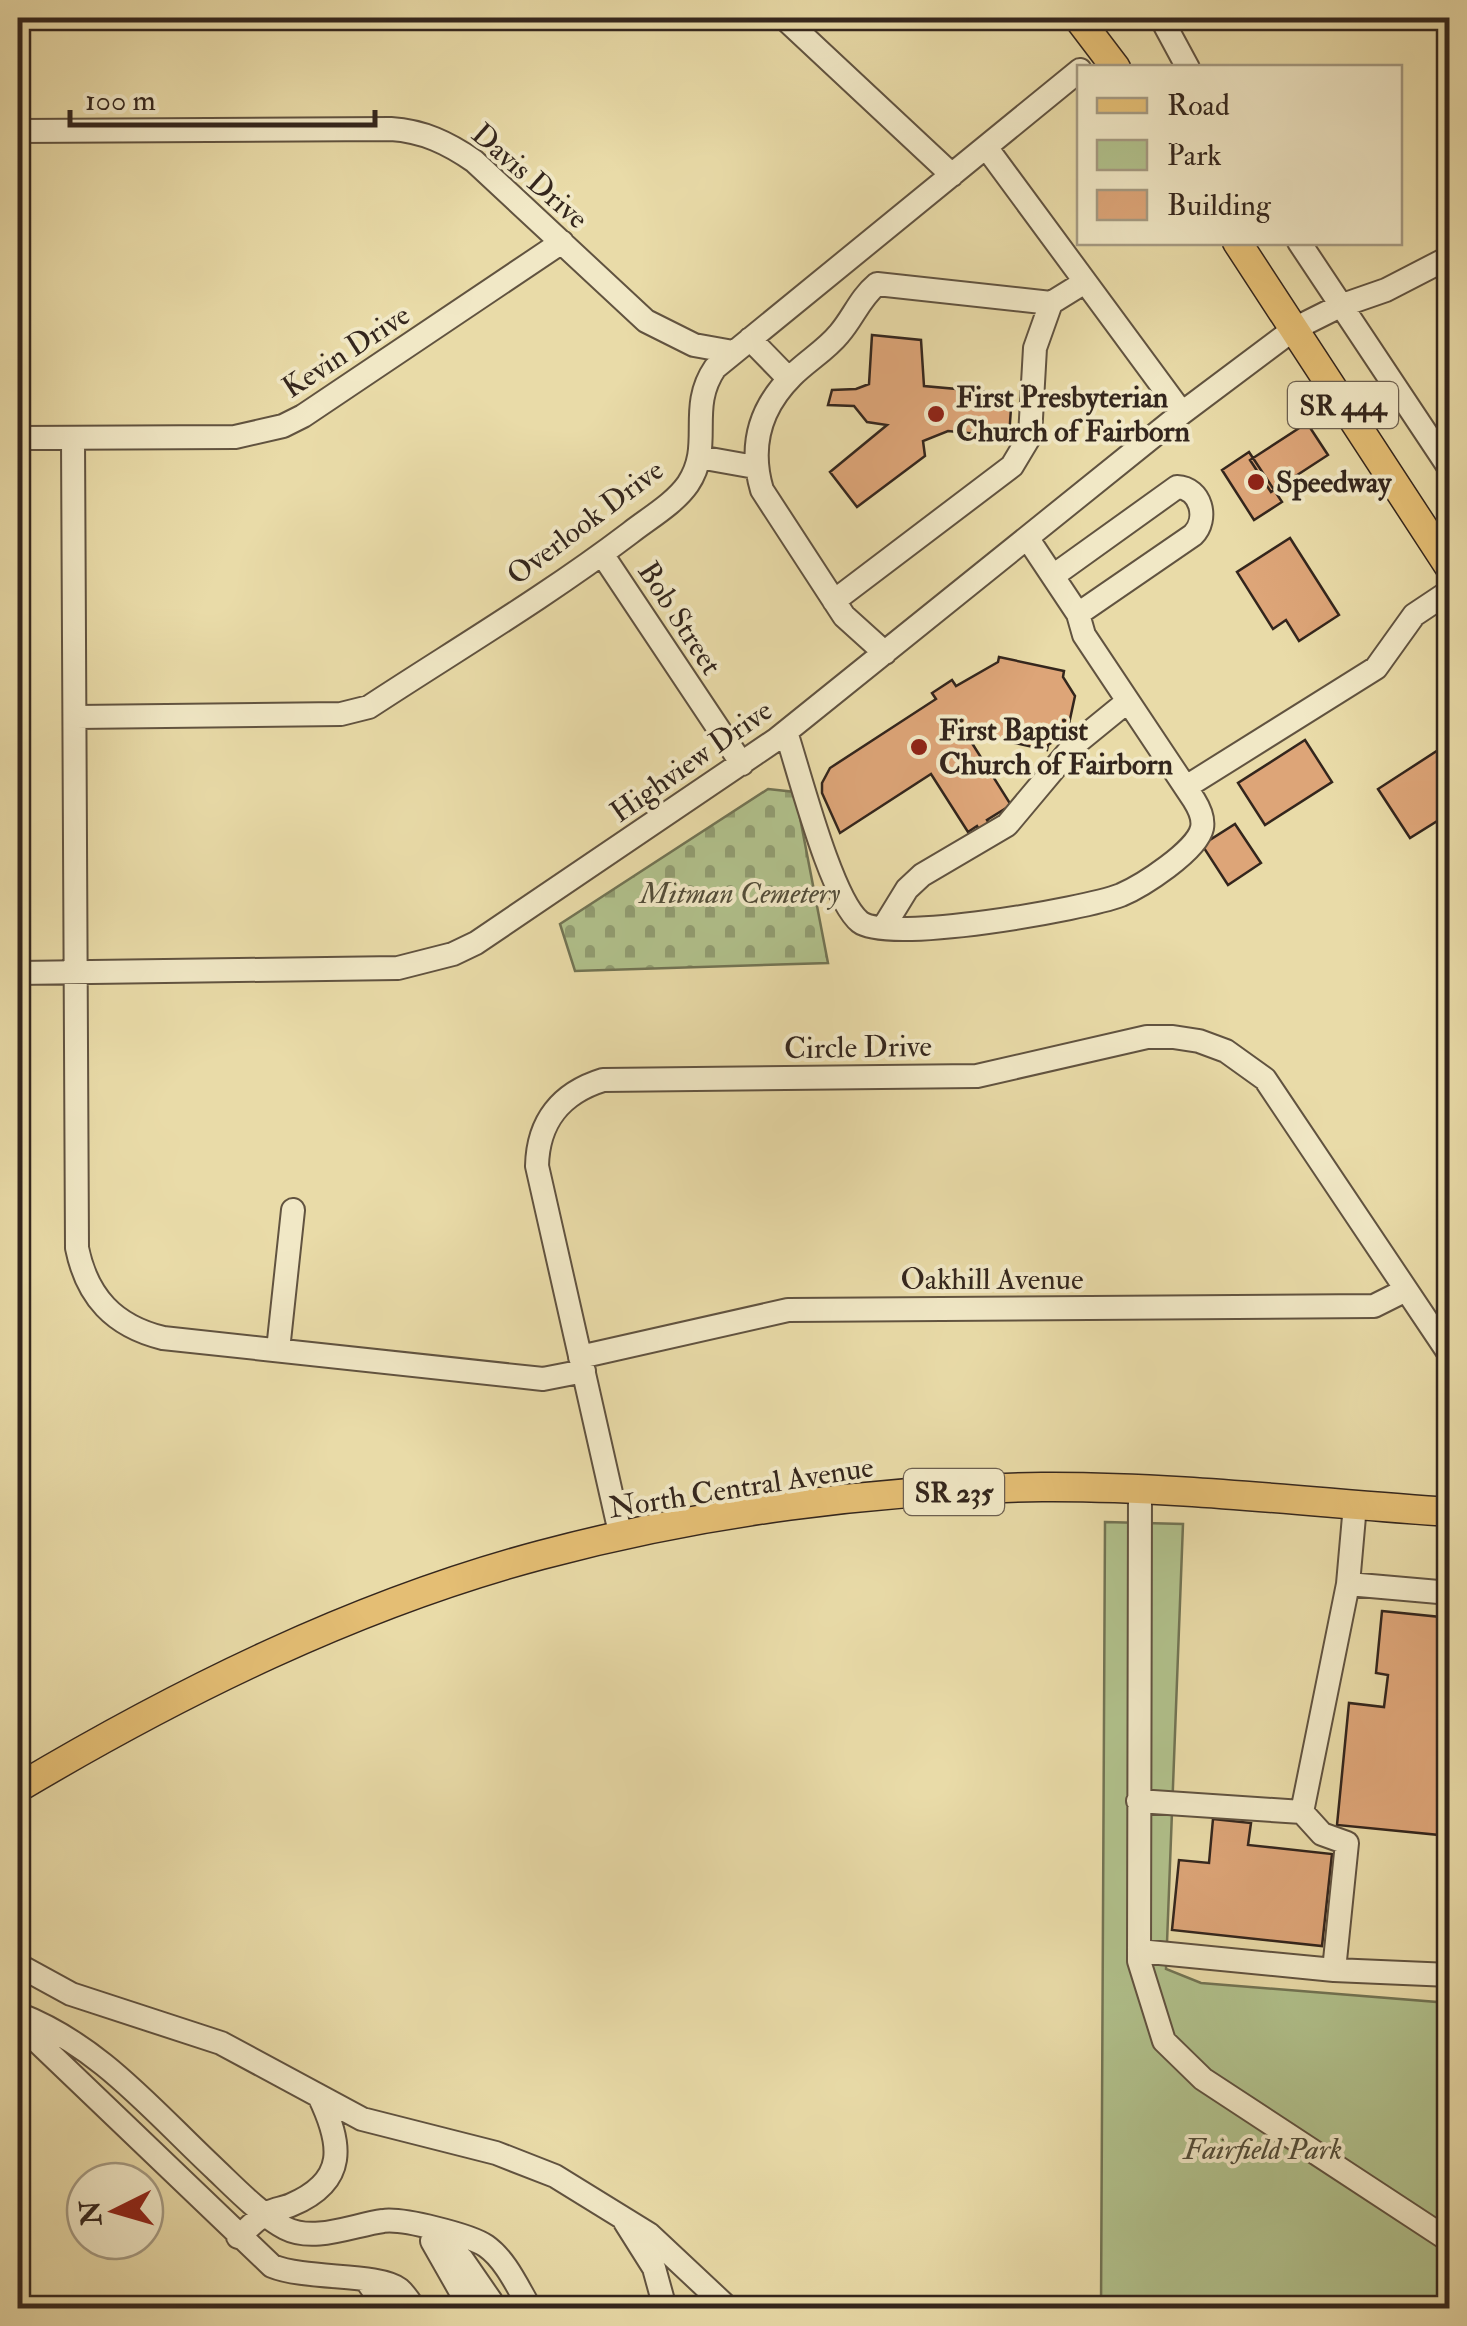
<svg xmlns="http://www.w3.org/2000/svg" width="1467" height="2326" font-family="'IM FELL Double Pica',serif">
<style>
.cemetery{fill:url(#cemetery-stones);stroke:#727454;stroke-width:2.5}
.park{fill:#b1c18c;stroke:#727454;stroke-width:2.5}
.building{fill:#dda578;stroke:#34261d;stroke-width:2.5}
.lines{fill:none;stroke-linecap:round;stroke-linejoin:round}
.minor-casing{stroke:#615340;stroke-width:26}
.major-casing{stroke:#34261d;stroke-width:31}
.minor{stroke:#f1e8c6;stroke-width:22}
.major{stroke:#e4be74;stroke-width:28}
.poi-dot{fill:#8f2418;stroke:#f1e8c6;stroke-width:4}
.labels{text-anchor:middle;stroke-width:8;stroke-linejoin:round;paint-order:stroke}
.shield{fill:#f1e8c6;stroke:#6d6050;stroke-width:2.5}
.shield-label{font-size:28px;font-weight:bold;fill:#34261d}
.street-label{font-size:30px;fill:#34261d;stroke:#f1e8c6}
.poi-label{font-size:30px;font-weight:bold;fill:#34261d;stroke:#f1e8c6;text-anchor:start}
.park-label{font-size:30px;font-style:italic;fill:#534d39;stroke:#f1e8c6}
</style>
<defs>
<pattern id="cemetery-stones" width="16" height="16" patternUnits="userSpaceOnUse" patternTransform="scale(2.5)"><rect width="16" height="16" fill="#b1c18c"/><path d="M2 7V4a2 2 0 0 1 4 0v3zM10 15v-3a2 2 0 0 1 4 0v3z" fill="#919d72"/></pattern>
</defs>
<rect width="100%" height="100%" fill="#e9dba8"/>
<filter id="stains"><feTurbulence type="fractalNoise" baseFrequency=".002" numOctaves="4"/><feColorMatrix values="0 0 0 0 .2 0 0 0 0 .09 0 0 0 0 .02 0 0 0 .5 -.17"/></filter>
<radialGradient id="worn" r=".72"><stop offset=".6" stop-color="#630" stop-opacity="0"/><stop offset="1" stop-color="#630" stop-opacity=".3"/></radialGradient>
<!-- cemetery -->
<path class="cemetery" d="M768,789L795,792L828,963L575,971L560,924Z"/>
<!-- park -->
<path class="park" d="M1105,1522L1183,1524L1166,1969L1201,1983L1449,2003V2308H1101Z"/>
<!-- building -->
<path class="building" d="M872,335L921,340L924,386L1012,394L1009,437L948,431L923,441L925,456L857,507L830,472L887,425L867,422L854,406L828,405L832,390L856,389L869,384Z
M1307,423L1328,455L1271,492L1250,460Z
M1249,452L1282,502L1254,520L1222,470Z
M1290,538L1339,615L1299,641L1286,620L1273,629L1237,572Z
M999,657L1064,671L1063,677L1075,696L1067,733L1048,745L1047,750L982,736V732L970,740L1011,805L987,820L993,830L983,836L977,826L968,832L931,774L840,833L822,793V783L830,768L936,699L932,693L952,680L956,686L998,662Z
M1305,740L1332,782L1265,825L1238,783Z
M1446,745L1450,750V813L1410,838L1378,789Z
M1235,824L1261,863L1228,885L1202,845Z
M1382,1611L1450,1618V1836L1337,1825L1349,1703L1384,1707L1388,1675L1376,1673Z
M1213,1819L1251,1823L1248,1845L1332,1854L1322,1946L1172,1930L1179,1860L1209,1863Z"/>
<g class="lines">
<!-- minor casing -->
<g class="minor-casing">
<path id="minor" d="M784,18L952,175
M1161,18L1188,68
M18,131L391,129C423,131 448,143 474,161L646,321L694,345L733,352
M986,147L1182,413
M1299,242L1450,469
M750,339L789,379
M18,438L235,437L283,426L303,416L562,242
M73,438L77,1248C87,1297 114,1326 163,1338L543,1379L584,1371
M699,457L755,467
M1028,539L1078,614L1193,535C1209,519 1201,488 1177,487L1053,576
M602,554L742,764
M834,601L1012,466L1030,436L1035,348L1051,303
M885,653L844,616L762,490C749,446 760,408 792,376C807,361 826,350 839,334C853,318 860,298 877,284L1051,303L1085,282
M76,717L341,714L369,707C456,650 547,596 630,533C649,518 674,504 688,484C714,445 687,409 715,368L1080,70
M786,732C799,771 831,899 860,922C888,944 1085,909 1121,895C1142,886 1197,851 1202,828C1204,818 1199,808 1194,800L1084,635L1078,614
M1186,787L1376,668L1414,615L1450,591
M883,928L907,889L922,875L1007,825L1074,745L1128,701
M18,973L398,968L453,954L476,943L777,739L1182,413L1294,329L1340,306L1386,290L1450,257
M278,1350L293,1210
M580,1357L788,1310L1374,1306L1406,1290
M1140,1491L1139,1961L1164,2041L1203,2079L1450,2241
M1355,1505L1348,1584L1450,1593
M621,1537L537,1166C538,1121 561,1093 603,1080L977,1076L1147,1037H1173L1199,1041L1226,1051L1265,1079L1450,1355
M1138,1801L1302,1812L1322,1834L1347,1843L1334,1970L1139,1951
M1302,1812L1348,1584
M18,1965L71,1994L221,2043L362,2119L496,2153L555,2176L649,2234L728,2308
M1334,1970L1450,1975
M18,2014C99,2045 152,2110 215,2169C236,2189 260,2214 285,2228C314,2243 353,2225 383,2221C402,2218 470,2235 486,2246C506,2260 518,2288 530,2308
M18,2023L272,2266C306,2280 378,2273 399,2289C405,2294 410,2302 414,2308
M625,2222L654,2268L665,2308
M433,2234L462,2259L491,2301
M238,2237C248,2229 258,2217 269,2212C276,2209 284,2208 291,2205C348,2181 342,2144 319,2096
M432,2241L470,2308
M366,2280L386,2308"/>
</g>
<!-- major casing -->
<g class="major-casing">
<path id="major" d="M1078,18L1116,68
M1237,242L1450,568
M18,1788C181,1691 357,1604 541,1555C702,1512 875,1489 1042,1487C1176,1486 1316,1503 1450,1512"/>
</g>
<!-- minor -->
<use href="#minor" class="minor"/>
<!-- major -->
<use href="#major" class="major"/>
</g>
<!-- markers -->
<g class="poi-dot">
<circle cx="936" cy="414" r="10"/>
<circle cx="1256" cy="482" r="10"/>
<circle cx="919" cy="747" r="10"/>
</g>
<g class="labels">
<!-- shield labels -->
<g class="shield">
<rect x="1288" y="382" width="110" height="46" rx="8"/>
<rect x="904" y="1469" width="100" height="46" rx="8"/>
</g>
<g class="shield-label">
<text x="1343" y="415">SR 444</text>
<text x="954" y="1502">SR 235</text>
</g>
<!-- street labels -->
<g class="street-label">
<text transform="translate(530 176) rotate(41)" y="10">Davis Drive</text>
<text transform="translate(346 351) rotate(-33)" y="10">Kevin Drive</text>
<text transform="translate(585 522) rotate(-37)" y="10">Overlook Drive</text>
<text transform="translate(680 618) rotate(57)" y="10">Bob Street</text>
<text transform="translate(691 761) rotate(-35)" y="10">Highview Drive</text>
<text transform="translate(858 1047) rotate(-1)" y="10">Circle Drive</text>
<text x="992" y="1289">Oakhill Avenue</text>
<text transform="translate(741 1487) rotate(-9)" y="10">North Central Avenue</text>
</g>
<!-- poi labels -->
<g class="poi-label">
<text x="956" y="407">First Presbyterian<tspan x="956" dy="34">Church of Fairborn</tspan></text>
<text x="1276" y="492">Speedway</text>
<text x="939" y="740">First Baptist<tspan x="939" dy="34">Church of Fairborn</tspan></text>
</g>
<!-- park labels -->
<g class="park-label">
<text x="740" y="903">Mitman Cemetery</text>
<text x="1263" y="2159">Fairfield Park</text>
</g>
</g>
<!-- margin -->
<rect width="1467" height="2326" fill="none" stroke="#e9dba8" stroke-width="60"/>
<rect x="20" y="20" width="1427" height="2286" fill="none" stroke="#34261d" stroke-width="5"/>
<rect x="30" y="30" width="1407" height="2266" fill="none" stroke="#34261d" stroke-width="2.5"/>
<!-- legend -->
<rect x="1077" y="65" width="325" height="180" fill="#f1e8c6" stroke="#a59a82" stroke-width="2.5"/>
<rect x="1097" y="98" width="50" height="15" fill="#e4be74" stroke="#a59a82" stroke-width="2.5"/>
<text x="1167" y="115" font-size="30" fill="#34261d">Road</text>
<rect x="1097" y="140" width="50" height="30" fill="#b1c18c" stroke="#a59a82" stroke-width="2.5"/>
<text x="1167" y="165" font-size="30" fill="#34261d">Park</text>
<rect x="1097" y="190" width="50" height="30" fill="#dda578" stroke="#a59a82" stroke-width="2.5"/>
<text x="1167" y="215" font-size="30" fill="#34261d">Building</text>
<!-- north arrow -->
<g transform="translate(115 2211) rotate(265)"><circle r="48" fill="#f1e8c6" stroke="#a59a82" stroke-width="2.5"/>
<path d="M0-8L18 38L0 25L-18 38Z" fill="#8f2418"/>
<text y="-15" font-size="28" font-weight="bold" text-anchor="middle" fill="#34261d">N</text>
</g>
<!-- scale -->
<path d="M70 110v15h305v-15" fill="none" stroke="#34261d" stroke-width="5"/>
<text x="85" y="110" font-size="30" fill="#34261d" stroke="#f1e8c6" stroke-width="8" paint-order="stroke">100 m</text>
<rect width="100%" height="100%" filter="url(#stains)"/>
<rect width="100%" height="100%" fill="url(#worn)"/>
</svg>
